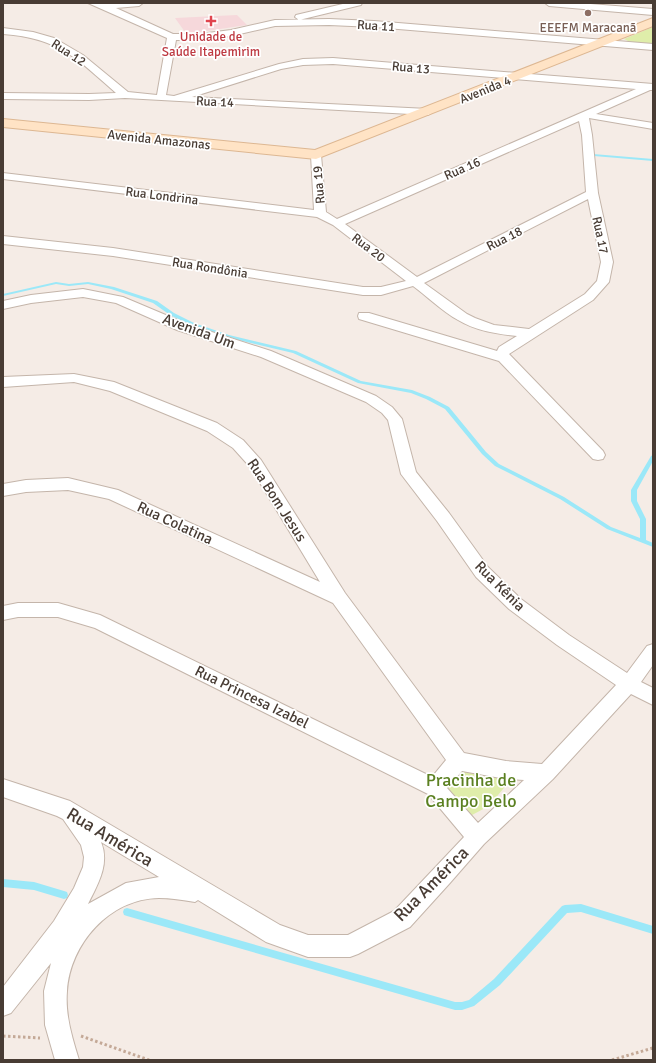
<svg xmlns="http://www.w3.org/2000/svg" width="656" height="1063" font-family="Signika,sans-serif">
<style>
.medical{fill:#f6d8db}
.green{fill:#dfedaa}
.lines{fill:none;stroke-linecap:round;stroke-linejoin:round}
.stream{fill:#9be8f8;fill-rule:evenodd}
.street-casing{stroke:#c4b5aa;stroke-width:2}
.secondary-casing{stroke:#ddb792;stroke-width:2}
.path{stroke:#c4a997;stroke-width:3;stroke-dasharray:2.5 2.5;stroke-linecap:butt}
.street{fill:#fff;fill-rule:evenodd}
.secondary{fill:#ffe3c5;fill-rule:evenodd}
.education-dot{fill:#8d6e63;stroke:#fff;stroke-width:1.5}
.health-dot{fill:#e0444e;stroke:#fff;stroke-width:1.5}
.labels{text-anchor:middle;stroke-width:3.5;stroke-linejoin:round;paint-order:stroke}
.far-street-label{font-size:13px;fill:#483c34;stroke:#fff}
.far-education-label{font-size:13px;fill:#785e54;stroke:#fff}
.far-health-label{font-size:13px;fill:#be3a42;stroke:#fff}
.street-label{font-size:15px;fill:#483c34;stroke:#fff}
.near-park-label{font-size:18px;fill:#5b8021;stroke:#fff}
.near-street-label{font-size:18px;fill:#483c34;stroke:#fff}
</style>
<rect width="100%" height="100%" fill="#f5ece6"/>
<!-- medical -->
<path class="medical" d="M237,15L247,25L200,32H185L175,18Z"/>
<!-- green -->
<path class="green" d="M653,27V45L630,42L624,39Z
M463,768L512,778L489,806L472,815L462,811L445,789Z"/>
<g class="lines">
<!-- stream -->
<path class="stream" d="M593,154L653,159V161L594,156L592,155Z
M56,282L69,284L88,282L114,287L157,301L174,313L194,323L229,335L296,351L361,381L412,390L430,397L449,407L486,452L499,464L564,497L611,527L640,538V519L631,501V490L651,456L653,455V461L637,490V501L646,519V540L653,543V547L607,529L560,499L495,466L482,454L445,409L426,399L411,393L358,383L293,353L226,337L190,325L170,315L153,303L111,289L88,284L69,286L56,284L3,296V294Z
M3,879L34,882L64,891L67,892L68,895L67,898L64,899L34,890L3,887Z
M581,904L653,926V934L581,912L567,913L500,985L474,1006L462,1010H455L127,916L124,915L123,912L124,909L127,908L455,1002H462L469,1000L494,979L562,906L565,905Z"/>
<!-- street casing -->
<g class="street-casing">
<path id="street" d="M88,3L106,4L143,3L139,6L116,8L173,34H200L231,30L275,20L329,19L374,21L653,44V50L374,27L329,25L275,26L231,36L200,40H176L166,95L174,96L279,64L303,59L333,58L653,84V90H650L596,114L653,123V129L589,118L592,135L598,193L613,262L609,282L593,300L509,354L603,451L605,455L603,459L598,460L593,459L499,361L359,319L358,316L359,313H369L497,351L499,347L517,336C497,334 476,331 458,320C442,311 428,297 413,286L381,295H363L113,256L3,244V236L113,248L363,287H381L406,281L333,225L317,217L3,179V173L314,210L311,155L316,152L321,155L326,212L337,219L636,89L333,64L303,65L281,69L192,97L428,109L433,112L428,115L125,98L89,100L3,99V93L89,94L116,93C76,58 59,38 3,34V28L33,32L54,38L83,55L128,92L157,95L167,38ZM579,121L582,135L586,192L417,277L345,224ZM588,199L601,262L597,281L585,294L529,329L494,325L475,318L467,314L424,283Z
M347,3H362L361,5L299,20L295,17L296,15Z
M545,3H578L653,9V15L549,6Z
M83,289L123,297L187,324L271,351L376,396L392,407L402,419L416,472L449,513L488,567L521,599L569,635L627,673L647,646L653,644V665L641,682L653,688V705L631,694L553,779L484,844L449,884L410,927L358,954L350,957H308L266,942L198,900L195,902C183,900 170,898 159,898C109,899 70,944 67,991C65,1015 72,1037 79,1060H55L45,1025L44,991L51,963L11,1013L3,1016V987L54,921L74,888L83,867L84,857L81,845L63,819L57,816L3,797V779L70,801L280,925L308,935H348L394,911L464,837L428,794L95,628L58,617H18L3,620V606L18,603H58L100,615L432,777L446,760L333,603L109,499L68,490L26,492L3,496V484L26,480L68,478L118,490L320,582L251,468L233,448L207,431L110,391L74,382L3,387V377L74,374L114,382L217,423L243,440L261,460L345,593L464,753L506,761L542,764L616,685L557,645L509,609L476,577L437,521L401,474L388,420L382,413L366,402L261,357L177,330L116,303L83,297L31,303L3,309V301L31,295ZM462,771L506,779L524,780L478,823L447,788ZM101,842L159,877L126,883L88,904C98,884 110,864 101,842Z"/>
</g>
<!-- secondary casing -->
<g class="secondary-casing">
<path id="secondary" d="M653,18V26L316,159L3,127V119L315,150Z"/>
</g>
<!-- path -->
<path class="path" d="M3,1036L40,1038
M81,1036L149,1060
M612,1060L653,1048"/>
<!-- street -->
<use href="#street" class="street"/>
<!-- secondary -->
<use href="#secondary" class="secondary"/>
</g>
<!-- markers -->
<circle class="education-dot" cx="588" cy="13" r="4"/>
<path class="health-dot" d="M209 15h4v4h4v4h-4v4h-4v-4h-4v-4h4z"/>
<g class="labels">
<!-- far-street labels -->
<g class="far-street-label">
<text transform="translate(376 25) rotate(4)" y="5">Rua 11</text>
<text transform="translate(69 52) rotate(33)" y="5">Rua 12</text>
<text transform="translate(411 67) rotate(5)" y="5">Rua 13</text>
<text transform="translate(485 89) rotate(-22)" y="5">Avenida 4</text>
<text transform="translate(215 101) rotate(3)" y="5">Rua 14</text>
<text transform="translate(159 139) rotate(6)" y="5">Avenida Amazonas</text>
<text transform="translate(462 168) rotate(-24)" y="5">Rua 16</text>
<text transform="translate(318 185) rotate(-95)" y="5">Rua 19</text>
<text transform="translate(162 195) rotate(7)" y="5">Rua Londrina</text>
<text transform="translate(601 235) rotate(78)" y="5">Rua 17</text>
<text transform="translate(504 238) rotate(-27)" y="5">Rua 18</text>
<text transform="translate(369 247) rotate(37)" y="5">Rua 20</text>
<text transform="translate(210 267) rotate(9)" y="5">Rua Rondônia</text>
</g>
<!-- far-education labels -->
<g class="far-education-label">
<text x="588" y="32">EEEFM Maracanã</text>
</g>
<!-- far-health labels -->
<g class="far-health-label">
<text x="211" y="41">Unidade de<tspan x="211" dy="15">Saúde Itapemirim</tspan></text>
</g>
<!-- street labels -->
<g class="street-label">
<text transform="translate(199 331) rotate(20)" y="5">Avenida Um</text>
<text transform="translate(277 500) rotate(57)" y="5">Rua Bom Jesus</text>
<text transform="translate(175 523) rotate(25)" y="5">Rua Colatina</text>
<text transform="translate(500 586) rotate(45)" y="5">Rua Kênia</text>
<text transform="translate(252 697) rotate(26)" y="5">Rua Princesa Izabel</text>
</g>
<!-- near-park labels -->
<g class="near-park-label">
<text x="471" y="786">Pracinha de<tspan x="471" dy="21">Campo Belo</tspan></text>
</g>
<!-- near-street labels -->
<g class="near-street-label">
<text transform="translate(110 837) rotate(31)" y="6">Rua América</text>
<text transform="translate(431 884) rotate(-45)" y="6">Rua América</text>
</g>
</g>
<!-- border -->
<rect width="656" height="1063" fill="none" stroke="#483c34" stroke-width="8"/>
</svg>
